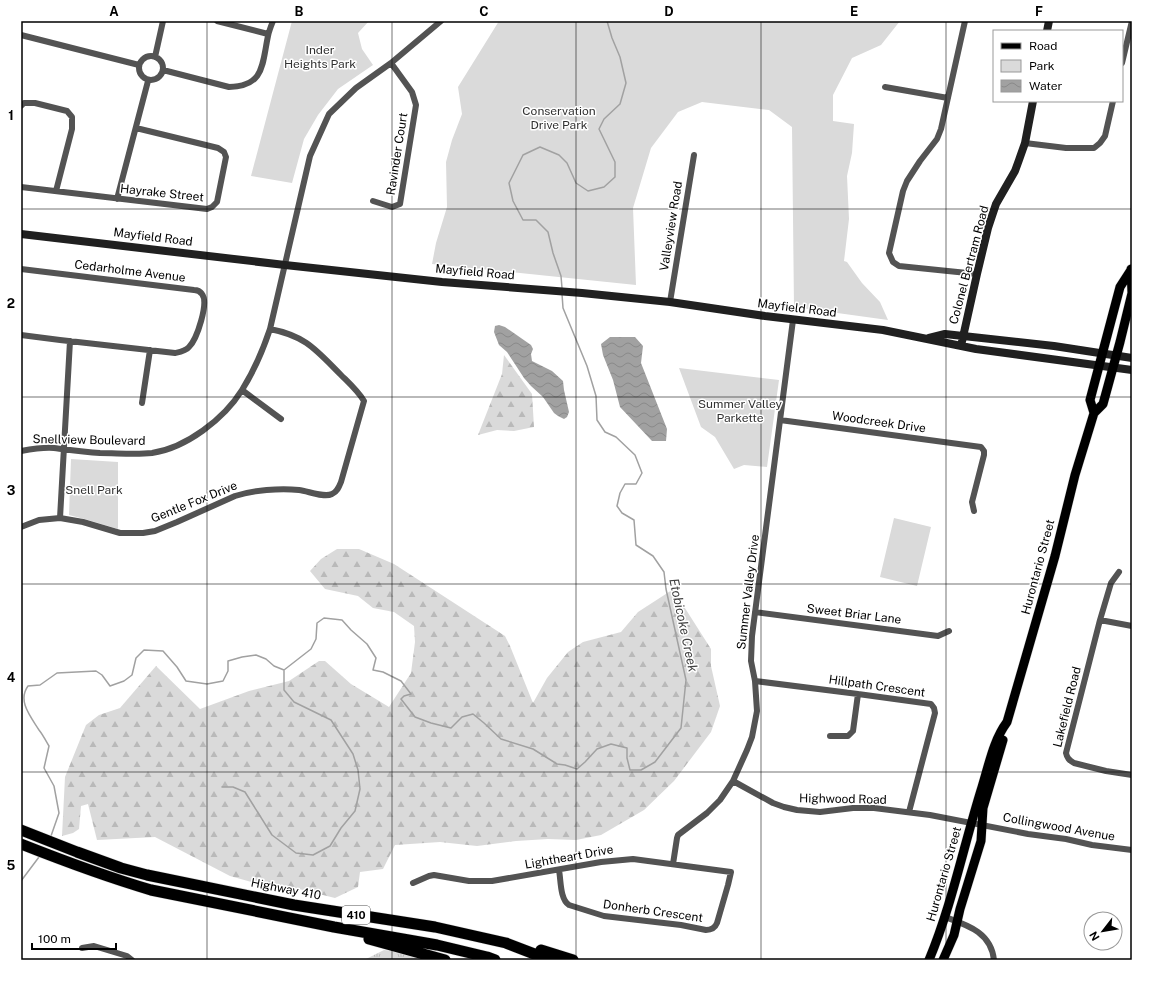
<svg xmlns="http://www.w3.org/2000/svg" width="1153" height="981" font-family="'Public Sans',sans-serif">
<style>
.grass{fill:url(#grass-tufts)}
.forest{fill:url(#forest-firs)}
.park{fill:#dadada}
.water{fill:url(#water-waves)}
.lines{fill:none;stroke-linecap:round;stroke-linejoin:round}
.stream{stroke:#a1a1a1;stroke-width:1.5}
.primary-casing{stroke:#dbdbdb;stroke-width:10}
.highway-casing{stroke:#dbdbdb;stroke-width:12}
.street{stroke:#535353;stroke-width:6}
.secondary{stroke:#202020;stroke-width:8}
.primary{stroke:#000;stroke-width:9}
.highway{stroke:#000;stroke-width:11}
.grid{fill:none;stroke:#000;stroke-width:1;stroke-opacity:0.55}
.labels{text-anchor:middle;stroke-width:3;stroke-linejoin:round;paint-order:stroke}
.shield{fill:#fff;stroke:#4c4c4c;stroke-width:1}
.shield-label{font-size:11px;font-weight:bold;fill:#000}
.park-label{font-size:12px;fill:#313131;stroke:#fff}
.street-label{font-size:12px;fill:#000;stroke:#fff}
.water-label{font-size:13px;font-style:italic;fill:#424242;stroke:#fff}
.neatline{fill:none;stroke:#000;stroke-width:1.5}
.grid-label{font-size:13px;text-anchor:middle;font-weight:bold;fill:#000}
</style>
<defs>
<pattern id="grass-tufts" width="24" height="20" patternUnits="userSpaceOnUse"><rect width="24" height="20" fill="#dadada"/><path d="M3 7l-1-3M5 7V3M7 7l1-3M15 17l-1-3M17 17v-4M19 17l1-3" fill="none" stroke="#b9b9b9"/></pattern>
<pattern id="forest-firs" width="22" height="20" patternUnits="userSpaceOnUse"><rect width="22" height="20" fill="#dadada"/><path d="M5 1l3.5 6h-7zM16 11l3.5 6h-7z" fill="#b9b9b9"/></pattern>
<pattern id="water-waves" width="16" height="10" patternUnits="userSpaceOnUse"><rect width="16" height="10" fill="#a1a1a1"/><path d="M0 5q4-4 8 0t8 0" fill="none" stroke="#898989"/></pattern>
</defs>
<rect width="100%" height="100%" fill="#fff"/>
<!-- grass -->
<path class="grass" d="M384,950L409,953L428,960H364Z"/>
<!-- forest -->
<path class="forest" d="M504,355L532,394L534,427L514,431L497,430L478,435L502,374Z
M337,549H359L394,564L505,636L510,646L533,703L547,678L568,652L583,642L621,632L638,612L672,590L683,605L711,649V666L720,706L711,732L674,781L644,810L601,835L576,840L548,839L516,841L477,846L440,842L395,845L383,869L360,872L358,887L335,898L291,887L255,883L230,876L155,837L97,840L88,804L81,806L79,829L73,833L62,836L65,777L86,725L99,715L120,708L156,666L200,709L249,691L289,681L319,661H325L351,684L389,707L411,673L415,642L414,626L394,612L373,608L358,596L325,589L310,571L321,559Z"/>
<!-- park -->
<path class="park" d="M292,21H369L358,33L362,49L373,65L338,89L318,115L304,139L292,183L251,176Z
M499,21H900L881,45L852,58L833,95V121L854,124L852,153L847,176L849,219L844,261L847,262L862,283L880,302L888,320L794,307L792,127L769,110L702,102L678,112L651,148L633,208L636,285L432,264L436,243L447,207L446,162L452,140L462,114L458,87Z
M679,368L779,380L767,467L744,465L734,469L715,437L701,427Z
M71,459L118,462V529L88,520L69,515Z
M894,518L931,527L917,586L880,577Z"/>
<!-- water -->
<path class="water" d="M499,325L505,327L531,345L533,349L531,354L532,361L552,371L563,381L564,390L569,412L567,417L564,419L558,416L554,413L543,397L531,386L524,378L507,352L499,345L494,332L495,326Z
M610,337H635L643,346L641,363L667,429L666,441H652L620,407L613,380L603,355L601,344Z"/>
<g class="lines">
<!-- stream -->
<path class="stream" d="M562,288L561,276L553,253L548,232L536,220H523L513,201L509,183L523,155L540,147L559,155L567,163L576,183L588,191L604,187L615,177V162L599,129L604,119L620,104L626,83L620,57L612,38L607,21
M222,787H233L245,792L272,835L296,853L313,855L330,846L341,828L355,811L360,789L358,770L353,754L331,720L294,702L284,690V670
M51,836L59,813L54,786L44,768L49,746C46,741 43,735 39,730C31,717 17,701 28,686L40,685L57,673L96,671L102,675L110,686L124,681L132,675L136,658L144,650L163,651L177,667L186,681L207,684L223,681L228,671V661L242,657L256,655L266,659L274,666L284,670L311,649L316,639L317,623L324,618L342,620L351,630L367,644L376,658L373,670L383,672L401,681L411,694L404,696L401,699L415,717L431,723L451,728L462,717L473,714L484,723L501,739L533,749L557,764L565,765L577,769L585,762L597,749L611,744L627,748V758L630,770H641L655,762L681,728L686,680L666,589L664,572L653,556L636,545L634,520L622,513L617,506L620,493L625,484H636L642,473L635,455L616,437L605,432L597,420L596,396L587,366L563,308L562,294
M21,881L39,857"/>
<!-- primary casing -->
<g class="primary-casing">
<path id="primary" d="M1094,413L1103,404L1120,342L1132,293L1131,269
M929,960C952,905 964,844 982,787C989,765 993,741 1007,722L1055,556L1075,475L1094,413L1090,400L1120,287L1131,270
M943,960L954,935L960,909L981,841L983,808L1003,740"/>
</g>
<!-- highway casing -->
<g class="highway-casing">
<path id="highway" d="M21,830L77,852L121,868L147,875L294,905L435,927L506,943L550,960
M21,844C64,861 107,877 151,890L334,927L437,945L487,957L495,960
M369,939L445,960
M541,950L573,960"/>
</g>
<!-- street -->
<path class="street" d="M217,21L268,34
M965,21L941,129L937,139L920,161L907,181L903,191L889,253L893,262L899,266L977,274
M21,35L139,65
M139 68a12 12 0 1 1 24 0a12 12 0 1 1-24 0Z
M155,57L163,21
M1122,63L1132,21
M163,70L229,87C265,86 262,64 268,36C269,31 271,26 273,21
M885,87L948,98
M21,106L24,103H35L67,111L72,117V129L56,191
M1025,143L1066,148H1094L1100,143L1105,136L1113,101
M21,187L207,209L212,207L217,202L226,157L224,152L218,148L136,128
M117,199L148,81
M373,201L392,207L400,204L416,105L412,92L391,63
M21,269L194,290C197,290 200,291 202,294C209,303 197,339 189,347C186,351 180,352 175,353L60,340L21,335
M670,302L694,155
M242,390L281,419
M142,403L150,350
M780,420L981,447L984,451V455L972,502L974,511
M21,451C32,449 44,447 54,448C70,450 85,452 100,453C117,453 135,455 152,453C186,448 224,419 242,390C254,371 263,350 270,329L310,156L329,114L356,88L391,63L441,21
M60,518L70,341
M21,527L39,520L60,518L83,522L120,533H143L155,531L177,522L235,496C253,490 280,488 299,490C308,491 324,498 332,494C337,492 339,487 341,482L362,408L364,401C358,391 349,383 341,375C316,350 306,336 270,329
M1119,572L1111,583L1100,620L1066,753C1067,758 1069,760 1074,763L1106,771L1132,775
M755,612L938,636L949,631
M1100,620L1132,626
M755,681L858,694L931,704L934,708L935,713L909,812
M830,736H848L853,731L858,694
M733,781L773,803L784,807L797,810L820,812L853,808H874L930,815L1028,834L1066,839L1092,845L1132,850
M673,864L677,838L678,835L707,813L720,800L733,781L747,750L752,737L757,711L755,681L751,661L752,636L793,320
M413,883L429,876L434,875L469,881H492L601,862L633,859L731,872L728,885L717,923C715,928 712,930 706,930L681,925L604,916L569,905C560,899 561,881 559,870
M945,917C967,925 991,932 994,960
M82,948L94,946L127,956L132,960"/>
<!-- secondary -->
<path class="secondary" d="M1047,31L1049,21
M21,234L285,265L442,282L582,293L670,302L765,316L883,330L976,349L1132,370
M929,338L945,334L1054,346L1132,358
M961,346L977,274L988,228L996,204L1015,171L1019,160L1025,143L1033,101"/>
<!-- primary -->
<use href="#primary" class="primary"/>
<!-- highway -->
<use href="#highway" class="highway"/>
</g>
<!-- grid -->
<path class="grid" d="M207,21V960M392,21V960M576,21V960M761,21V960M946,21V960M21,209H1132M21,397H1132M21,584H1132M21,772H1132"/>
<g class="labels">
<!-- shield labels -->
<rect class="shield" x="342" y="906" width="28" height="18" rx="3"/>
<g class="shield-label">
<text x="356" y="919">410</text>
</g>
<!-- park labels -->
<g class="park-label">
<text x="320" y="54">Inder<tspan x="320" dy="14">Heights Park</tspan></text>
<text x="559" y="115">Conservation<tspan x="559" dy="14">Drive Park</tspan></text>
<text x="740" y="408">Summer Valley<tspan x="740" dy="14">Parkette</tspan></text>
<text x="94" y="494">Snell Park</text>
</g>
<!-- street labels -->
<g class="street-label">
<text transform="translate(397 154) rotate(-81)" y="4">Ravinder Court</text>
<text transform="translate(162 193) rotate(6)" y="4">Hayrake Street</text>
<text transform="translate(671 226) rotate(-81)" y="4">Valleyview Road</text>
<text transform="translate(153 237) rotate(7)" y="4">Mayfield Road</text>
<text transform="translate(969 265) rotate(-75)" y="4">Colonel Bertram Road</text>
<text transform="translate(130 271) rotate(7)" y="4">Cedarholme Avenue</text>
<text transform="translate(475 272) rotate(5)" y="4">Mayfield Road</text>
<text transform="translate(797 308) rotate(7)" y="4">Mayfield Road</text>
<text transform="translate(879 422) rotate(8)" y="4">Woodcreek Drive</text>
<text transform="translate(89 440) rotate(1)" y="4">Snellview Boulevard</text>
<text transform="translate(194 502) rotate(-22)" y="4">Gentle Fox Drive</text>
<text transform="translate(1038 567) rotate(-75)" y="4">Hurontario Street</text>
<text transform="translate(748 592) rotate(-83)" y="4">Summer Valley Drive</text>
<text transform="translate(854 614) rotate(7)" y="4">Sweet Briar Lane</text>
<text transform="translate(877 686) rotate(8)" y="4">Hillpath Crescent</text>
<text transform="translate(1067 707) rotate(-76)" y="4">Lakefield Road</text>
<text transform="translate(843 799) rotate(1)" y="4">Highwood Road</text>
<text transform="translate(1059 827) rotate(10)" y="4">Collingwood Avenue</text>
<text transform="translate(569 857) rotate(-10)" y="4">Lightheart Drive</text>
<text transform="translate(944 874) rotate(-74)" y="4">Hurontario Street</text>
<text transform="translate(286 889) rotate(11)" y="4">Highway 410</text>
<text transform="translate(653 911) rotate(8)" y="4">Donherb Crescent</text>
</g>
<!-- water labels -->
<g class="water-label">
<text transform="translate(684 625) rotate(78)" y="5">Etobicoke Creek</text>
</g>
</g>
<!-- border -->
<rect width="1153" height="981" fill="none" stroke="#ffffff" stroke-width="44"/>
<!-- legend -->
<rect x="993" y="30" width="130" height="72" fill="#ffffff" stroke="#999999"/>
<rect x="1001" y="43" width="20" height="6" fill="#000000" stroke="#999999"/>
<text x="1029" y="50" font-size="12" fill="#000000">Road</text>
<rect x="1001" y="60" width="20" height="12" fill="#dadada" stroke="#999999"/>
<text x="1029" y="70" font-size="12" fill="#000000">Park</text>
<rect x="1001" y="80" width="20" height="12" fill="url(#water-waves)" stroke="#999999"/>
<text x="1029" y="90" font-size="12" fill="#000000">Water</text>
<!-- north arrow -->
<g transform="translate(1103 931) rotate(239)"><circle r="19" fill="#ffffff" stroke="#999999"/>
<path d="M0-3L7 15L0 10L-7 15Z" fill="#000000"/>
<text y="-6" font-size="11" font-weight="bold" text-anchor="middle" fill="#000000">N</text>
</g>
<!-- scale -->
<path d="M32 943v6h84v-6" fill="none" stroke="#000000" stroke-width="2"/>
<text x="38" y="943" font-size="12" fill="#000000" stroke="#ffffff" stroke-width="3" paint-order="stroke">100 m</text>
<rect x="22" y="22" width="1109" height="937" class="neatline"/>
<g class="grid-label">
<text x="114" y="16">A</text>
<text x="299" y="16">B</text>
<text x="484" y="16">C</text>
<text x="669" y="16">D</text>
<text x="854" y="16">E</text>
<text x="1039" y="16">F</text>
<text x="11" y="120">1</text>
<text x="11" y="308">2</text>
<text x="11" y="495">3</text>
<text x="11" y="682">4</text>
<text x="11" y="870">5</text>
</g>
</svg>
